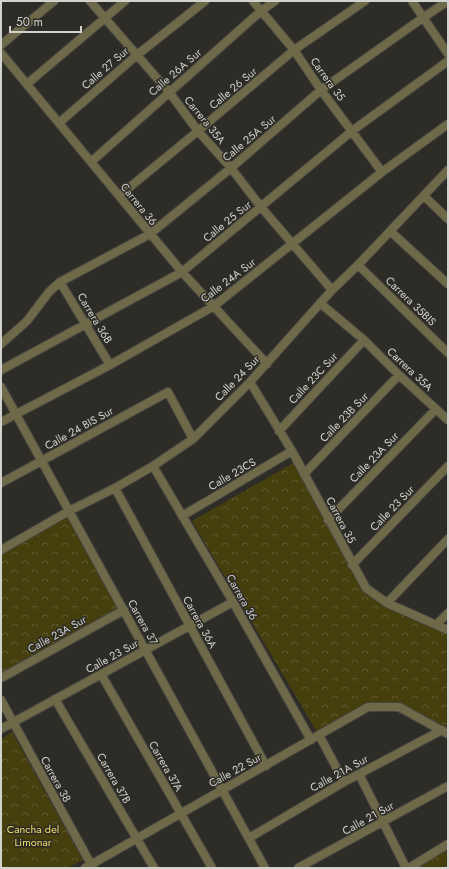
<svg xmlns="http://www.w3.org/2000/svg" width="449" height="869" font-family="Jost,sans-serif">
<style>
.forest{fill:url(#forest-crowns)}
.lines{fill:none;stroke-linecap:round;stroke-linejoin:round}
.minor-casing{stroke:#474741;stroke-width:10}
.minor{stroke:#6e6949;stroke-width:8}
.labels{text-anchor:middle;stroke-width:3;stroke-linejoin:round;paint-order:stroke}
.street-label{font-size:11px;fill:#d2d2ce;stroke:#2d2c26}
.park-label{font-size:11px;fill:#f0de6a;stroke:#2d2c26}
</style>
<defs>
<pattern id="forest-crowns" width="20" height="18" patternUnits="userSpaceOnUse"><rect width="20" height="18" fill="#453e0d"/><path d="M2 6a3 3 0 1 1 6 0M12 15a3 3 0 1 1 6 0" fill="none" stroke="#5f592f"/></pattern>
</defs>
<rect width="100%" height="100%" fill="#2d2c26"/>
<!-- forest -->
<path class="forest" d="M295,462L364,590L414,619L434,629L448,633V731L402,706L367,703L317,732L192,521Z
M68,516L119,609L1,675V553Z
M12,732L83,860L67,868H1V739Z
M448,849V868H410Z"/>
<g class="lines">
<!-- minor casing -->
<g class="minor-casing">
<path id="minor" d="M90,1L169,92L198,131L231,168L261,207L332,290
M253,1L294,50L321,90L382,172
M412,1L448,54
M1,45L54,1
M1,53L182,272L267,364
M27,84L125,1
M59,123L137,55L205,1
M91,162L261,11L275,1
M119,196L198,131L294,50L365,1
M424,196L448,219
M390,231L448,284
M358,265L448,353
M60,282L110,365
M320,303L364,340L399,375L448,420
M1,344L27,321L49,292L60,282L150,234L231,168L321,90L424,17L448,1
M1,370L182,272L352,131L448,61
M250,382L292,451L366,588L387,603L448,630
M1,387L265,868
M1,422L110,365L214,306L382,172L448,124
M279,431L364,340
M153,466L233,602L311,740
M304,474L399,375
M1,483L168,392L193,439
M115,488L266,766
M182,516L292,451
M328,520L436,409
M1,550L69,511L115,488L153,466L193,439L250,382L332,290L358,265L448,170
M352,565L448,466
M387,603L448,539
M436,625L448,613
M101,674L212,868
M1,678L124,610
M55,699L154,868
M1,700L93,868
M1,729L233,602
M319,735L344,782
M359,774L406,868
M249,838L344,782L442,730
M85,868L368,707H399L448,734
M298,868L448,786
M409,868L448,844"/>
</g>
<!-- minor -->
<use href="#minor" class="minor"/>
</g>
<g class="labels">
<!-- street labels -->
<g class="street-label">
<text transform="translate(105 68) rotate(-41)" y="4">Calle 27 Sur</text>
<text transform="translate(175 72) rotate(-41)" y="4">Calle 26A Sur</text>
<text transform="translate(328 79) rotate(54)" y="4">Carrera 35</text>
<text transform="translate(233 88) rotate(-40)" y="4">Calle 26 Sur</text>
<text transform="translate(205 120) rotate(51)" y="4">Carrera 35A</text>
<text transform="translate(249 138) rotate(-40)" y="4">Calle 25A Sur</text>
<text transform="translate(139 204) rotate(51)" y="4">Carrera 36</text>
<text transform="translate(227 221) rotate(-39)" y="4">Calle 25 Sur</text>
<text transform="translate(228 280) rotate(-37)" y="4">Calle 24A Sur</text>
<text transform="translate(411 301) rotate(44)" y="4">Carrera 35BIS</text>
<text transform="translate(95 318) rotate(59)" y="4">Carrera 36B</text>
<text transform="translate(410 369) rotate(43)" y="4">Carrera 35A</text>
<text transform="translate(237 378) rotate(-46)" y="4">Calle 24 Sur</text>
<text transform="translate(313 378) rotate(-47)" y="4">Calle 23C Sur</text>
<text transform="translate(344 417) rotate(-46)" y="4">Calle 23B Sur</text>
<text transform="translate(79 428) rotate(-29)" y="4">Calle 24 BIS Sur</text>
<text transform="translate(374 457) rotate(-46)" y="4">Calle 23A Sur</text>
<text transform="translate(232 474) rotate(-30)" y="4">Calle 23CS</text>
<text transform="translate(392 508) rotate(-46)" y="4">Calle 23 Sur</text>
<text transform="translate(341 520) rotate(62)" y="4">Carrera 35</text>
<text transform="translate(242 597) rotate(60)" y="4">Carrera 36</text>
<text transform="translate(143 622) rotate(61)" y="4">Carrera 37</text>
<text transform="translate(200 622) rotate(61)" y="4">Carrera 36A</text>
<text transform="translate(57 634) rotate(-29)" y="4">Calle 23A Sur</text>
<text transform="translate(112 656) rotate(-29)" y="4">Calle 23 Sur</text>
<text transform="translate(166 766) rotate(60)" y="4">Carrera 37A</text>
<text transform="translate(235 770) rotate(-29)" y="4">Calle 22 Sur</text>
<text transform="translate(339 773) rotate(-29)" y="4">Calle 21A Sur</text>
<text transform="translate(114 778) rotate(60)" y="4">Carrera 37B</text>
<text transform="translate(56 779) rotate(61)" y="4">Carrera 38</text>
<text transform="translate(368 818) rotate(-29)" y="4">Calle 21 Sur</text>
</g>
<!-- park labels -->
<g class="park-label">
<text x="33" y="833">Cancha del<tspan x="33" dy="13">Limonar</tspan></text>
</g>
</g>
<!-- border -->
<rect width="449" height="869" fill="none" stroke="#d2d2ce" stroke-width="4"/>
<!-- scale -->
<path d="M10 26v6h71v-6" fill="none" stroke="#d2d2ce" stroke-width="2"/>
<text x="16" y="26" font-size="12" fill="#d2d2ce" stroke="#2d2c26" stroke-width="3" paint-order="stroke">50 m</text>
</svg>
